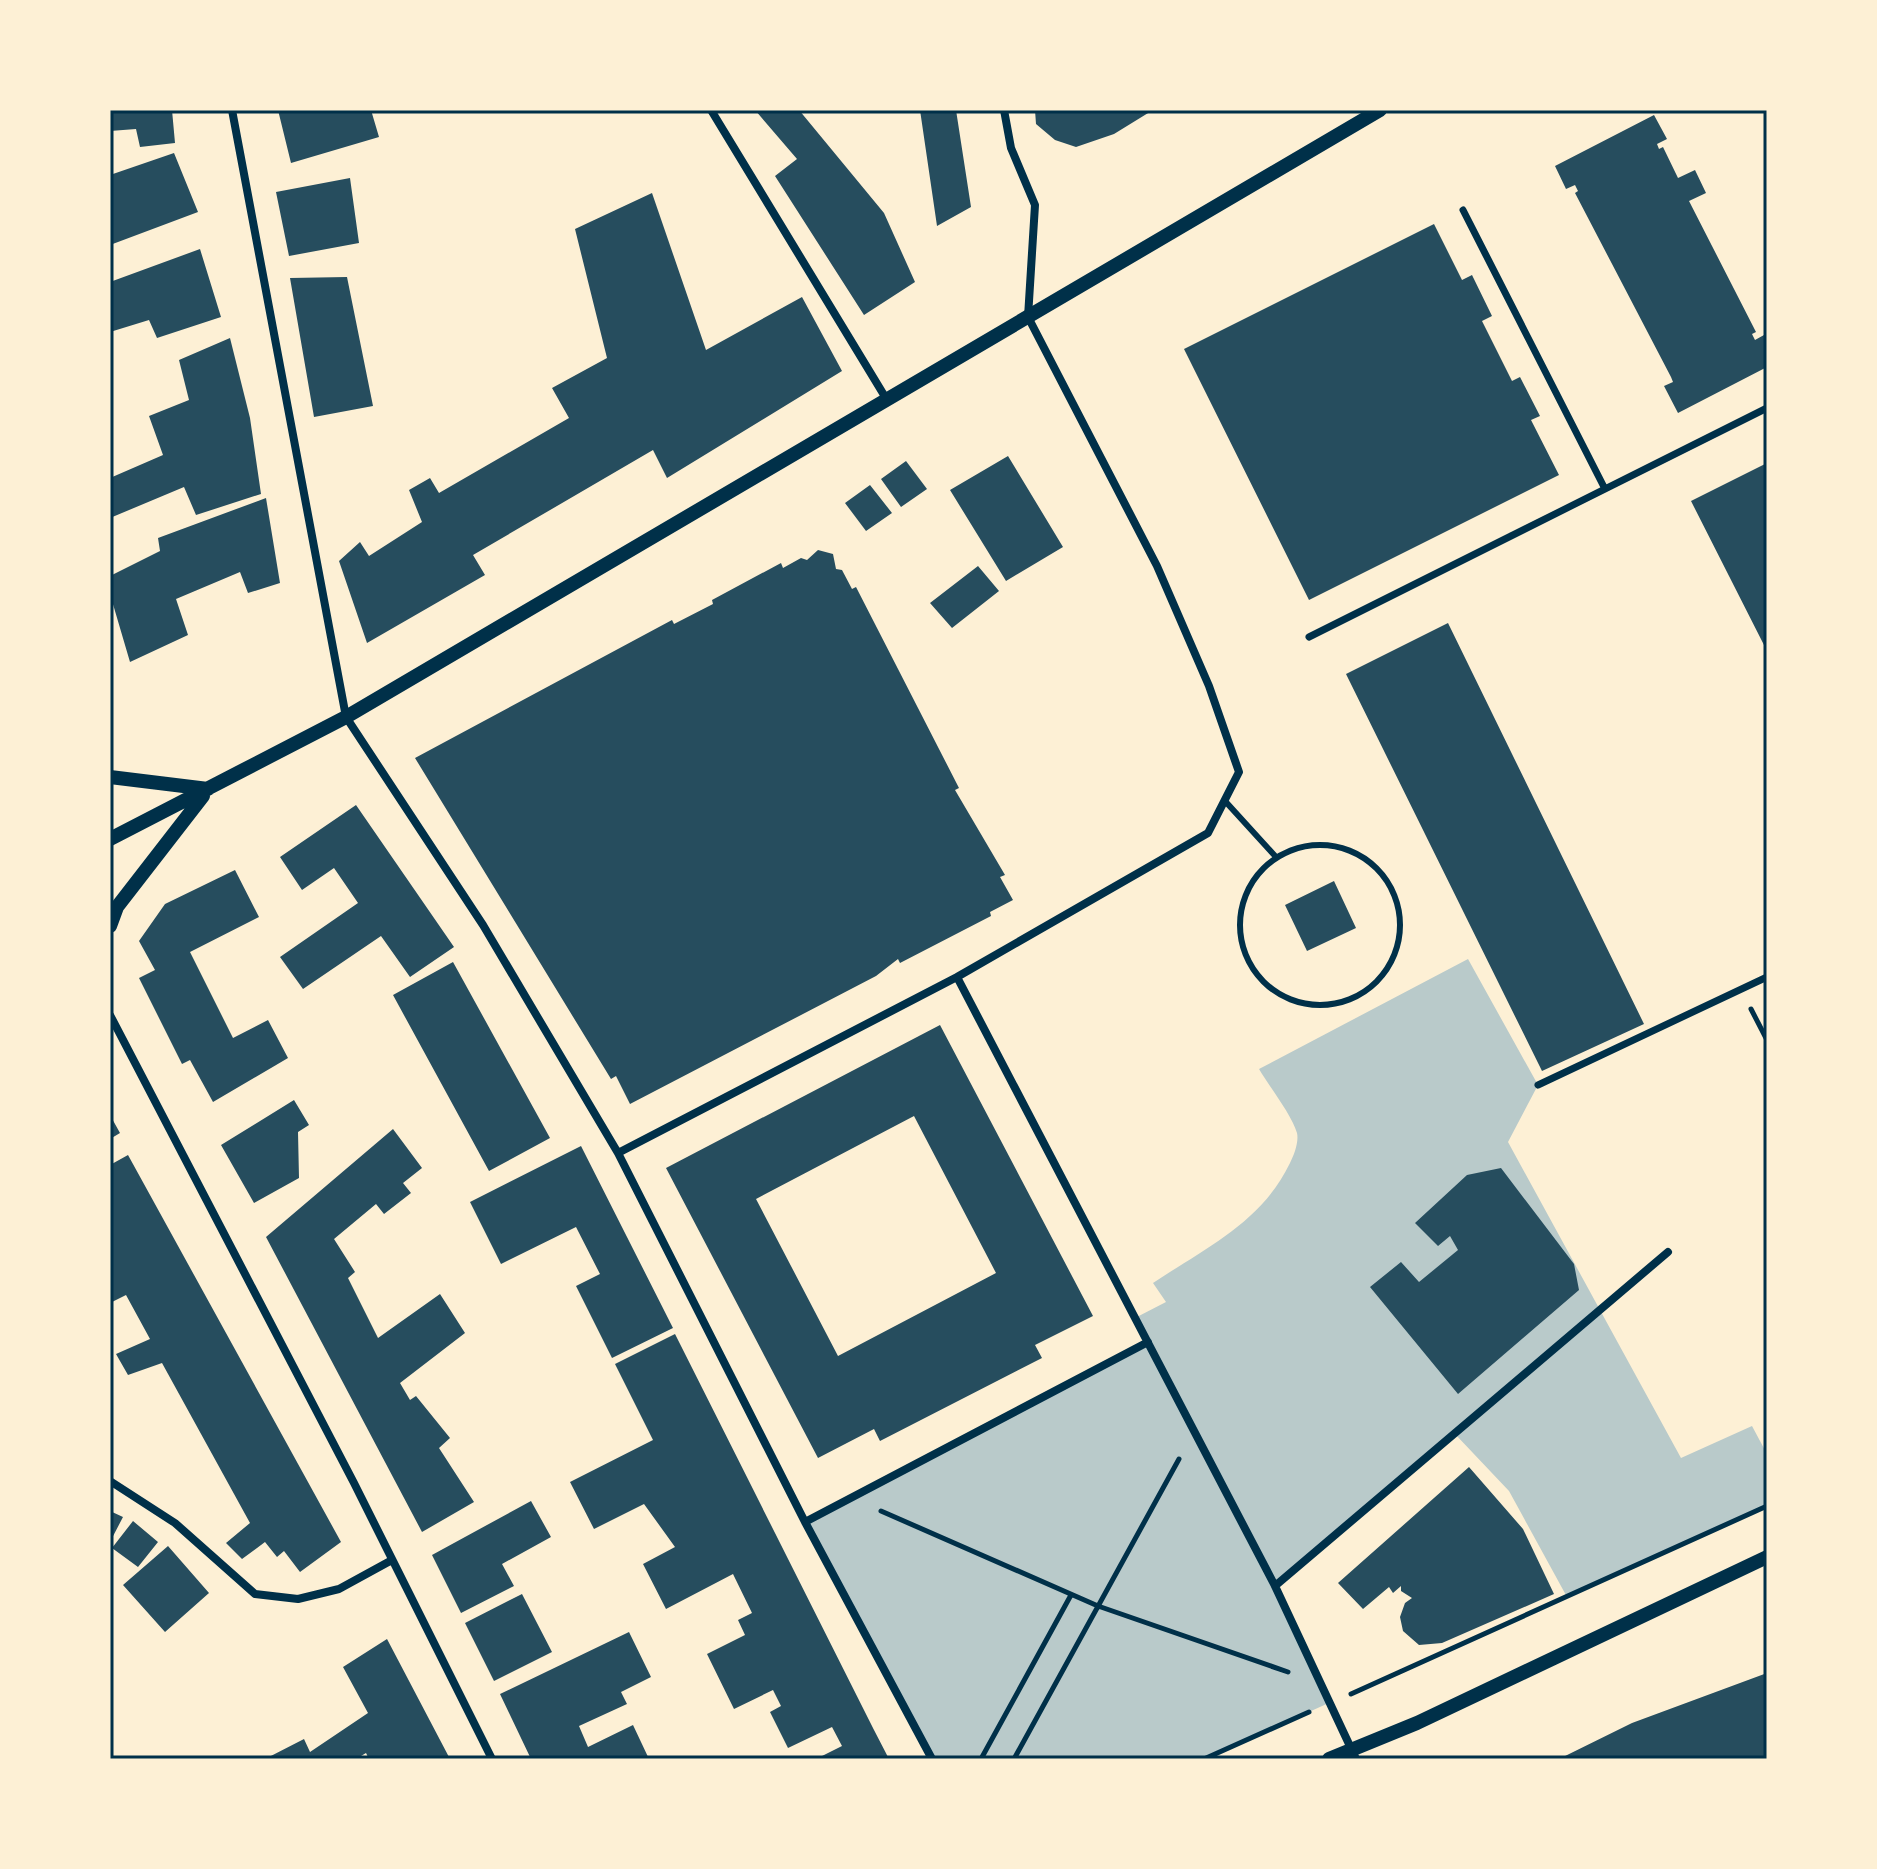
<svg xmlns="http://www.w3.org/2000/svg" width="1877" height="1869" font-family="'Work Sans',sans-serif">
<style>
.green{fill:#b9caca}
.building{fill:#264d5e;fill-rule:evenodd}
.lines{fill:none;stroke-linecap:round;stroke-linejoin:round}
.path{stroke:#003049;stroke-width:5}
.service{stroke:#003049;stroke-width:6}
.pedestrian{stroke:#003049;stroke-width:7}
.minor{stroke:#003049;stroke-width:8}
.tertiary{stroke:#003049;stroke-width:14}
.neatline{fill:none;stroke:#003049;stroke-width:3}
</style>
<rect width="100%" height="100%" fill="#fdf0d5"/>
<!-- green -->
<path class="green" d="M1468,959L1538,1085L1508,1142L1681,1458L1752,1426L1767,1454V1506L1567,1597L1509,1491L1455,1434L1275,1586L1331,1702L1204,1759H932L805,1522L1144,1344L1133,1319L1166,1302L1153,1283C1205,1248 1261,1223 1290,1163C1294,1155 1299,1142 1297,1133C1292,1115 1269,1086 1259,1069Z"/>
<!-- building -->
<path class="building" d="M110,110H172L175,143L140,147L136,129L110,131Z
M278,110H371L379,137L291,163Z
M755,110H799L884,213L915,282L864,315L775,176L797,159Z
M920,110H956L971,207L937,226Z
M1035,110H1153L1114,134L1076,147L1055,140L1036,124Z
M1654,115L1667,139L1657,144L1659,149L1663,147L1678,178L1695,170L1706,193L1689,201L1756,332L1752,334L1755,340L1764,335L1767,340V367L1678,413L1664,386L1673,382L1671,377L1575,193L1578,191L1575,185L1566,189L1555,166Z
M174,153L198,212L110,245V175Z
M350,178L359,243L289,256L276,192Z
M652,193L706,350L802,297L842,371L667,478L653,450L473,555L485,575L367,643L339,561L360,542L369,556L422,522L409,490L430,478L439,493L569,418L552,388L607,358L575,229Z
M1434,224L1462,280L1472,275L1492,316L1482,321L1512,381L1520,377L1540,416L1531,420L1559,475L1309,600L1184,349Z
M200,249L221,317L157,338L149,320L110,332V282Z
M347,277L373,406L314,417L290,278Z
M230,338L250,418L261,494L196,515L184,487L110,518V478L163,455L149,416L189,400L179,360Z
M1008,456L1063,547L1006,581L950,490Z
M906,461L927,489L901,507L881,479Z
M1767,463V651L1691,501Z
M870,485L892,513L866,531L845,503Z
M266,498L280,583L248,593L240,572L176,599L188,635L130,662L110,594V576L160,551L158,538Z
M818,550L833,554L836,569L842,570L852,589L856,587L959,788L955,790L1005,875L1000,877L1013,900L990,912L991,916L900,963L898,959L876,976L630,1104L616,1076L611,1079L415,758L672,620L674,624L713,604L712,600L781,563L783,568L801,558L807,560Z
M978,566L999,591L952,628L930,603Z
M1448,623L1644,1024L1542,1071L1346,674Z
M356,805L454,947L410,977L381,936L303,989L280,957L358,903L334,868L302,890L280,857Z
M235,870L259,917L190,952L233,1038L268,1020L288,1058L213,1102L190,1060L182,1064L139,978L155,970L139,941L165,904Z
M1334,881L1356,928L1307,951L1285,905Z
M453,962L550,1138L489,1171L393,995Z
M940,1025L1093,1316L1035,1345L1042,1358L880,1441L874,1429L818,1458L666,1168ZM914,1116L996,1273L838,1356L756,1199Z
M294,1100L309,1125L298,1132L299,1178L254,1203L221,1145Z
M110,1115L120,1133L110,1139Z
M393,1129L422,1168L403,1183L411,1193L384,1214L376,1204L334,1239L355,1272L348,1278L378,1338L440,1294L465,1333L400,1383L410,1400L416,1396L450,1438L439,1448L474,1502L422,1532L266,1237Z
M581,1146L673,1328L612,1358L576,1286L600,1274L576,1227L501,1264L470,1202Z
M128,1155L341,1542L300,1572L284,1551L277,1557L265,1542L242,1559L226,1543L250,1523L162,1363L128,1375L116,1354L150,1339L126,1295L110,1303V1165Z
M1501,1168L1574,1264L1579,1290L1458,1394L1370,1287L1401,1262L1419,1282L1458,1250L1450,1236L1438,1246L1415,1223L1467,1175Z
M675,1334L874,1730L889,1759H816L842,1746L832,1727L788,1748L770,1712L781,1706L773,1690L734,1709L707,1654L745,1635L738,1620L752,1613L733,1574L666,1609L643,1564L675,1547L644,1504L594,1529L570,1482L653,1440L615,1364Z
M1469,1467L1523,1529L1554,1594L1442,1643L1419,1645L1403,1631L1400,1617L1405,1603L1412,1598L1401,1591V1586L1393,1593L1389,1587L1363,1609L1338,1583Z
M531,1501L551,1537L502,1564L514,1586L461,1613L432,1555Z
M110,1511L123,1517L110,1542Z
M133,1521L158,1542L138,1567L112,1548Z
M168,1546L209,1593L165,1632L123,1585Z
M522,1594L552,1652L494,1681L465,1623Z
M629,1632L651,1677L621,1692L627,1704L579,1726L588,1747L633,1725L649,1759H531L500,1694Z
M387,1639L450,1759H369L366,1753L356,1759H265L304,1739L310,1752L368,1713L343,1667Z
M1767,1673V1759H1559L1632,1723Z"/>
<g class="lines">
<!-- path -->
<path class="path" d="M1751,1009L1767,1040
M881,1511L1098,1606L1288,1672
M1351,1694L1767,1506
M981,1759L1071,1595
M1014,1759L1179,1459
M1204,1759L1309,1712"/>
<!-- service -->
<path class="service" d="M1225,801L1276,857
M1240 925a80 80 0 1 1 160 0a80 80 0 1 1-160 0Z"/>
<!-- pedestrian -->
<path class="pedestrian" d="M1463,210L1605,489
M1309,637L1767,408
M1538,1085L1767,977"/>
<!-- minor -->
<path class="minor" d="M232,110L346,717L483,925L618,1153L805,1522L932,1759
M711,110L887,400
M957,977L1275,1586L1356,1759
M110,1015L354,1483L492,1759
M618,1153L957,977L1208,833L1239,772L1209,686L1157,566L1028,317L1035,205L1011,148L1004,110
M110,1481L175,1523L255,1594L298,1599L339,1589L392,1560
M805,1522L1148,1342
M1275,1586L1668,1252"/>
<!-- tertiary -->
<path class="tertiary" d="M110,777L208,789
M110,839L346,717L1380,110
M110,926L117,907L203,796
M1329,1759L1417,1723L1767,1557"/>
</g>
<!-- border -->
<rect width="1877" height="1869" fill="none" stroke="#fdf0d5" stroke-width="224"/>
<rect x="112" y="112" width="1653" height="1645" class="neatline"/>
</svg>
